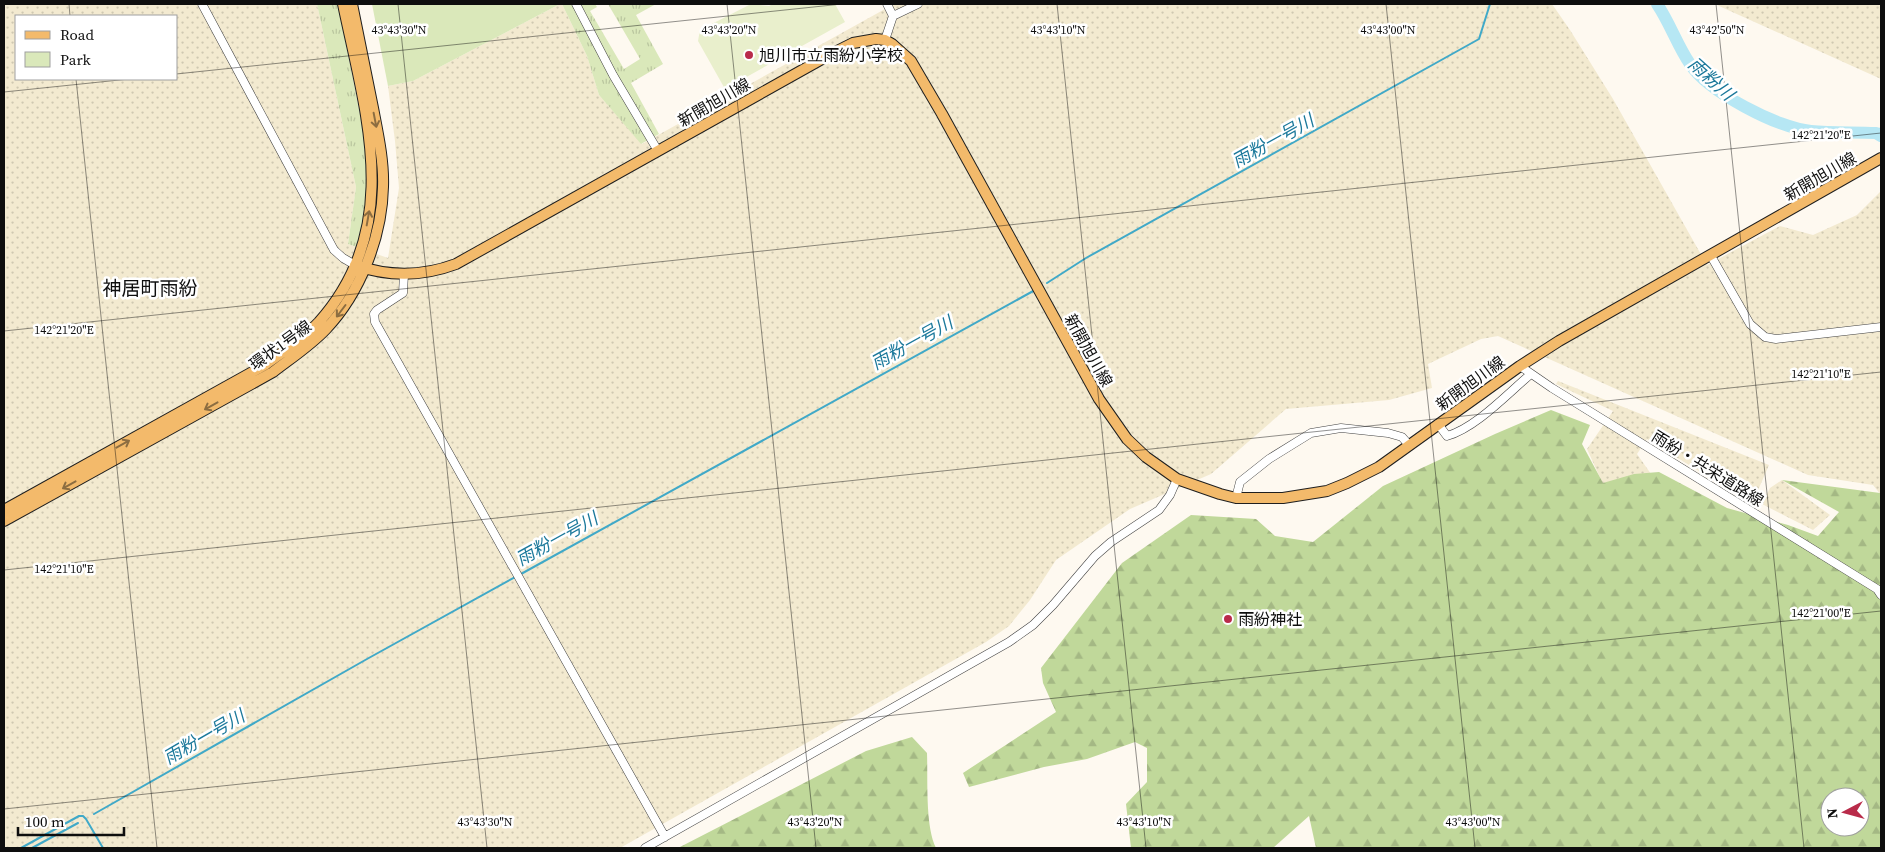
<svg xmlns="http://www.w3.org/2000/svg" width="1885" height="852" font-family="'Source Serif 4','Noto Sans JP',serif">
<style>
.farmland{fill:url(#farmland-dots);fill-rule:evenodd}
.grass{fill:url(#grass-tufts)}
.forest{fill:url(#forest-firs);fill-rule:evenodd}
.park{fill:#dae8ba}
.pitch{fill:#e9efcc}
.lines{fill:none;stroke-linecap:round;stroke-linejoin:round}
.stream{stroke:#40a9c8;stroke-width:2}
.river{stroke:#b6e7f4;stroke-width:12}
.minor-casing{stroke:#414141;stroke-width:9}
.major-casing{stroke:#1f1f1f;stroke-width:12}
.minor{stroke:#fff;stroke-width:8}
.major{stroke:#f3ba6b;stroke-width:10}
.oneway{stroke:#8c6d41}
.ticks{fill:none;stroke:#0e0e0e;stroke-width:1;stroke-opacity:0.45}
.poi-dot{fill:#b92b4a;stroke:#fff;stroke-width:2}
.labels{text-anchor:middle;stroke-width:5;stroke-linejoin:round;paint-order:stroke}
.poi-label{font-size:16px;fill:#0e0e0e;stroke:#fff;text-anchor:start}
.street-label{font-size:16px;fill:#0e0e0e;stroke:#fff}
.water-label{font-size:18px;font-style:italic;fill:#1c799b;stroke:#fff}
.quarter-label{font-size:19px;fill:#0e0e0e;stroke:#fff}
.ticks-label{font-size:12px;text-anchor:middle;fill:#0e0e0e;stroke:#fff;stroke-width:5;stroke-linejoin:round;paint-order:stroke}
</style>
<defs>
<pattern id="farmland-dots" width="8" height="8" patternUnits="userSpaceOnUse" patternTransform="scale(1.25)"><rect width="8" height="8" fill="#f3ead0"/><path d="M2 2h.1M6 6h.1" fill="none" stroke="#cfc8b1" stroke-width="1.8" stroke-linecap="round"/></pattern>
<pattern id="grass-tufts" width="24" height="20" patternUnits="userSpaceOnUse" patternTransform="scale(1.25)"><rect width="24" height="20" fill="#dae8ba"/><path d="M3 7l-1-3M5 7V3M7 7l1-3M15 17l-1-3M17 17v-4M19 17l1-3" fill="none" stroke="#bac69f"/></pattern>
<pattern id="forest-firs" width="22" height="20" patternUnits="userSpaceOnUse" patternTransform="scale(1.25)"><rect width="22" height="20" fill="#c0d89a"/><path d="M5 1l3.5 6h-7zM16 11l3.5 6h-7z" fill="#a4b884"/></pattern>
</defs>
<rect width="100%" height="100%" fill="#fef9f0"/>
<!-- farmland -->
<path class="farmland" d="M4,4H317L356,187L348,244L388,258L399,188L395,141L388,86L413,81L560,4H562L587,56L599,95L642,144L894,4H1552L1570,30L1613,99L1707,265L1780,226L1813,235L1857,215L1881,191V495L1873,485L1808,475L1498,336L1481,339L1428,364L1432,388L1389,400L1286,409L1211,474L1130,509L1056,560L1030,600L1009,626L986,642L620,848H4ZM16,16H176V79H16Z
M1716,4H1881V79L1719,6Z
M1558,381L1769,465L1752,504L1647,439L1637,454L1651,474L1607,493L1587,449L1613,411L1556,384Z
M1782,480L1830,515L1813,530L1762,504L1770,488Z"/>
<!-- grass -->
<path class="grass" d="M317,4H338L366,144L368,160L367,201L357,247L348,244L356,187Z
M562,4H595L597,7L590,11L624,69L640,59L608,4H656L636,15L663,64L631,83L659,134L641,144L599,95L587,56Z"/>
<!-- forest -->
<path class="forest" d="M1551,410L1590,425L1582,444L1603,483L1634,474L1659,472L1727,508L1788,525L1818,536L1839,512L1782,480L1880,493L1881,496V848H1316L1309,816L1273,848H1131L1126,804L1147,782V748L1135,742L1087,759L1044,767L969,787L963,773L1056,712L1043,683L1041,668L1122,563L1191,515L1256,519L1275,536L1313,542L1383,486L1495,434ZM1830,797H1860V827H1830Z
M912,737L927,753C928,779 925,826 936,848H678L866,751Z"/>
<!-- park -->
<path class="park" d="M372,4H560L413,81L388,86Z"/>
<!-- pitch -->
<path class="pitch" d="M751,4L769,6L773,4H835L845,22L725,89L698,41L700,30Z"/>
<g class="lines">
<!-- stream -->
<path class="stream" d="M1876,133L1881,128
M1047,283L1086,258L1479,39L1490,4
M521,574L1035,290
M94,814L367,659L517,576
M21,848L79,816H83L86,819L103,848
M32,848L78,823"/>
<!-- river -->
<path class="river" d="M1657,4C1670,23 1677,45 1690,64C1708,92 1778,128 1811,131C1832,133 1854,132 1876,133L1881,136"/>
<!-- minor casing -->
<g class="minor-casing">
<path id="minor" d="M202,4L334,250L343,258L355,265
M576,4L613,75L658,151
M887,4L893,16
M885,40L893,16L918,4
M1711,256L1750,324L1765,337L1776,339L1881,327
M404,274L403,293L377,310L374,314L375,322L665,837
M1520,366L1552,388L1877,589L1881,595
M1438,424L1447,436C1476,428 1508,393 1531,374
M1236,498L1240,482L1269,459L1311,433L1341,428L1388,433L1402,437L1409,445
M645,848L1009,642L1033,625L1053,605L1095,556L1111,542L1159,510L1170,495L1177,479"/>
</g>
<!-- major casing -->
<g class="major-casing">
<path id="major" d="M355,265C389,277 424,276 456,264L831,54L853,43L876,39L885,40L892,44L911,61L942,114L1099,399L1127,439L1146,457L1177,479L1220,494L1236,498H1283L1327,491L1347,483L1379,467L1520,366L1559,341L1881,158
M4,510L265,365C284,351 303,339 319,322C404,227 366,115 343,4
M4,521L273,372C291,358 310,346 326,329C360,293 382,237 383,187C384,161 378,134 373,108C366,73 359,39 352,4"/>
</g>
<!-- minor -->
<use href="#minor" class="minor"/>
<!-- major -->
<use href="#major" class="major"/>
</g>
<!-- one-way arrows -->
<defs><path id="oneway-shaft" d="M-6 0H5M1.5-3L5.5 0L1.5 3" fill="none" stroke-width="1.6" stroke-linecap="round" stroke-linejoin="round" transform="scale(1.25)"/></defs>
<g class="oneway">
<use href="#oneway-shaft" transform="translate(375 120) rotate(79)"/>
<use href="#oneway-shaft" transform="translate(368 218) rotate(-80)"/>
<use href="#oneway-shaft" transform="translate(341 311) rotate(127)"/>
<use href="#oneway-shaft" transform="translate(211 406) rotate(151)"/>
<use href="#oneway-shaft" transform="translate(123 444) rotate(-29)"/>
<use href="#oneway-shaft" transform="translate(69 485) rotate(151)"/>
</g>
<!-- ticks -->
<path class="ticks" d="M69,4L70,16M398,4L487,848M727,4L816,848M1057,4L1146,848M1386,4L1475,848M1716,4L1804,848M176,74L842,4M76,79L157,848M4,92L129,79M4,331L1881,133M4,570L1881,372M4,809L1881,611"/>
<!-- markers -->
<g class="poi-dot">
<circle cx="749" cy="55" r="5"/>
<circle cx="1228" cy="619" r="5"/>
</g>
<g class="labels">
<!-- poi labels -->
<g class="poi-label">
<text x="759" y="61">旭川市立雨紛小学校</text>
<text x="1238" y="625">雨紛神社</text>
</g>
<!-- street labels -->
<g class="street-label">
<text transform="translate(714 102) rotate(-30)" y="6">新開旭川線</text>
<text transform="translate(1820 176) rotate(-30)" y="6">新開旭川線</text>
<text transform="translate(280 345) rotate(-36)" y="6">環状1号線</text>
<text transform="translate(1089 350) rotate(61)" y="6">新開旭川線</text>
<text transform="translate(1470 383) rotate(-36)" y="6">新開旭川線</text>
<text transform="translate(1708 468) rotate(32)" y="6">雨紛・共栄道路線</text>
</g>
<!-- water labels -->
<g class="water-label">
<text transform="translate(1711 79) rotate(42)" y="6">雨粉川</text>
<text transform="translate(1273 141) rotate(-29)" y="6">雨粉一号川</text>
<text transform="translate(912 343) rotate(-29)" y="6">雨粉一号川</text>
<text transform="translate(557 539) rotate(-29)" y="6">雨粉一号川</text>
<text transform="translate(204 737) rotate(-30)" y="6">雨粉一号川</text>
</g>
<!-- quarter labels -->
<g class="quarter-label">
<text x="150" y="295">神居町雨紛</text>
</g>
</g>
<g class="ticks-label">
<text x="399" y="34">43°43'30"N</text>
<text x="729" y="34">43°43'20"N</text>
<text x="1058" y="34">43°43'10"N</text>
<text x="1388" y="34">43°43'00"N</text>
<text x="1717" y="34">43°42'50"N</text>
<text x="1821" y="139">142°21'20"E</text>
<text x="64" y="334">142°21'20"E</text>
<text x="1821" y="378">142°21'10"E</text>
<text x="64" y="573">142°21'10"E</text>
<text x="1821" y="617">142°21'00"E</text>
<text x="485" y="826">43°43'30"N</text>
<text x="815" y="826">43°43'20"N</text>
<text x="1144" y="826">43°43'10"N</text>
<text x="1473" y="826">43°43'00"N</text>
</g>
<!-- border -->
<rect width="1885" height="852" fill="none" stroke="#0e0e0e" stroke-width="10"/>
<!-- legend -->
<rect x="15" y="15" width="162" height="65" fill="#ffffff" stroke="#9f9f9f"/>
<rect x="25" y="31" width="25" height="8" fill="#f3ba6b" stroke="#9f9f9f"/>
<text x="60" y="40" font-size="15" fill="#0e0e0e">Road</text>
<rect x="25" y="52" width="25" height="15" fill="#dae8ba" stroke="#9f9f9f"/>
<text x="60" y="65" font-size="15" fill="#0e0e0e">Park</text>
<!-- north arrow -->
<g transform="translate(1845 812) rotate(264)"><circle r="24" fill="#ffffff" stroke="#9f9f9f"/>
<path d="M0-4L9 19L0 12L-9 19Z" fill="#b92b4a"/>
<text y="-8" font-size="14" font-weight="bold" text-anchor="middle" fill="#0e0e0e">N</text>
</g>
<!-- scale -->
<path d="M18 827v8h106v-8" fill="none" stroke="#0e0e0e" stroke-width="2.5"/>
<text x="25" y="827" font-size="15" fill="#0e0e0e" stroke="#ffffff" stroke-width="4" paint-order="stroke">100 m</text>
</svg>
